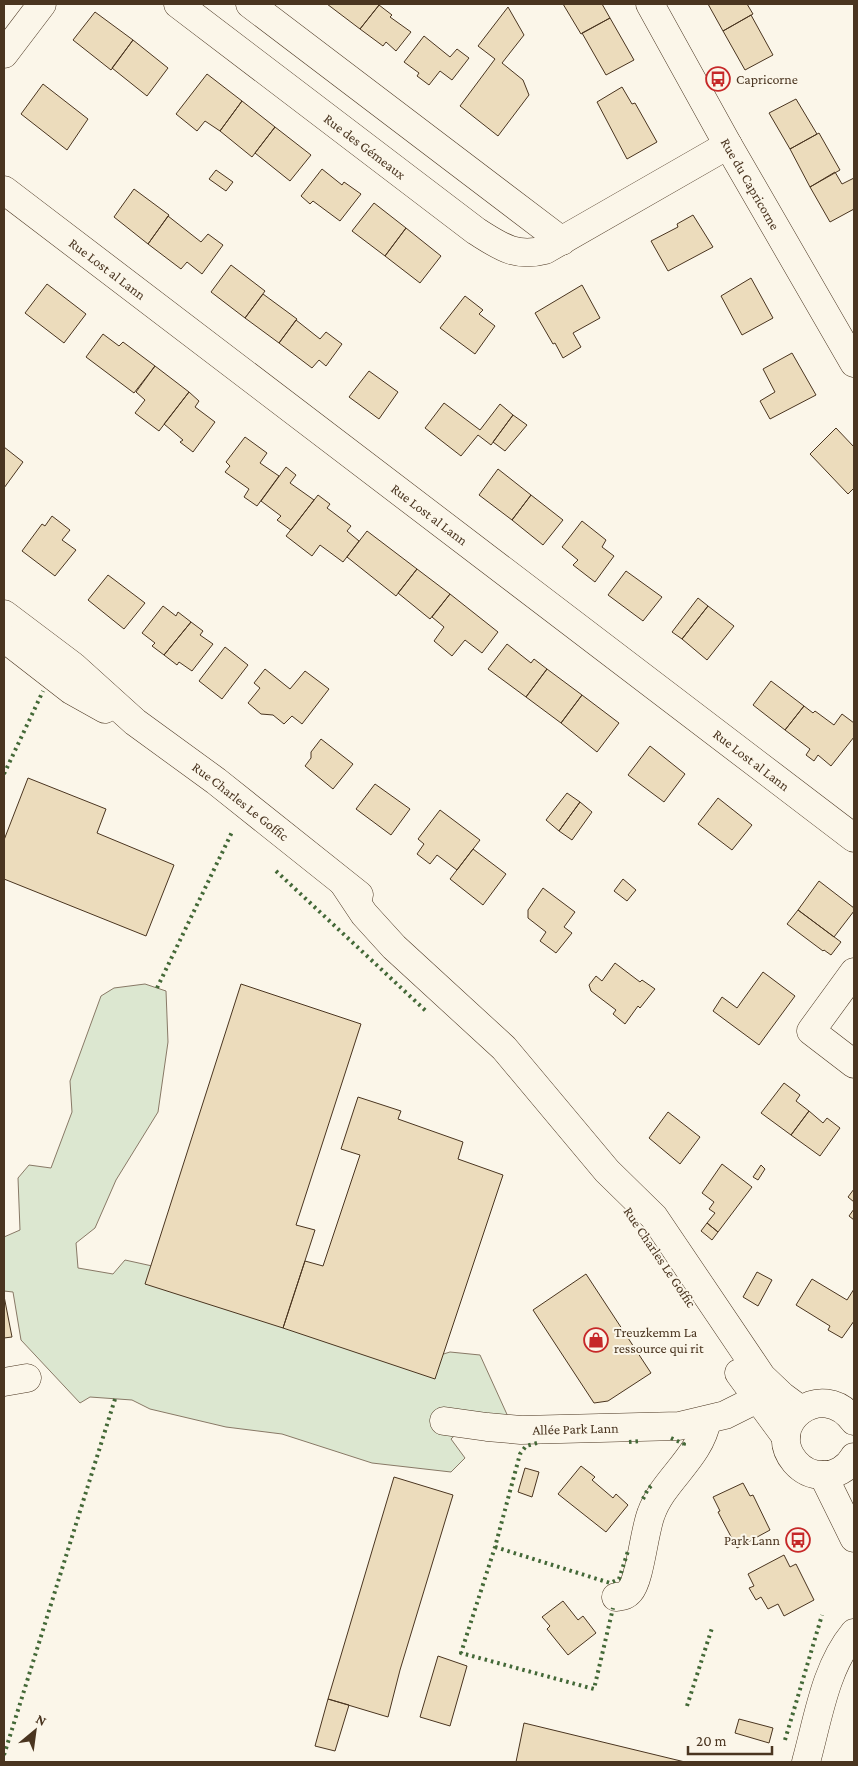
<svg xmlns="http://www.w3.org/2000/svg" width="858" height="1766" font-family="'Crimson Pro',serif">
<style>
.green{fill:#dce7d0;stroke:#887966}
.building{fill:#ecdcbc;stroke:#4a3520}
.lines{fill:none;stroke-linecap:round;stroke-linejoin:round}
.minor-casing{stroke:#4a3520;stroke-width:29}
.minor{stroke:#fbf6e9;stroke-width:28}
.hedge{stroke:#436837;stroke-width:4;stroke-dasharray:2.5 4;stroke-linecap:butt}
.labels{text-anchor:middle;stroke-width:4;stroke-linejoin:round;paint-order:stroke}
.poi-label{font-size:14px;fill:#4a3520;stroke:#fbf6e9;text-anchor:start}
.street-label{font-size:14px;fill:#4a3520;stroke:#fbf6e9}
</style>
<rect width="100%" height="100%" fill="#fbf6e9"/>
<!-- green -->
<path class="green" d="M145,984L166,991L168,1042L158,1112L116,1180L95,1228L76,1243L78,1268L113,1274L125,1260L184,1273L269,1306L424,1360L450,1352L480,1355L510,1421L472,1419L451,1439L465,1458L451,1472L372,1463L282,1434L226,1427L150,1409L132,1400L90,1397L80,1403L21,1340L13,1292L4,1291V1237L20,1230L18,1178L29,1165L51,1168L72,1112L70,1081L101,996L114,988Z"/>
<!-- building -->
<path class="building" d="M327,4H380L360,29Z
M563,4H602L610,18L581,34Z
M708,4H747L753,14L723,31Z
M379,5L392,15L390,17L411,32L396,51L386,42L383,46L360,29Z
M508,7L524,35L502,63L523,80L529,95L498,136L460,106L495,59L478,46Z
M95,12L133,40L111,70L73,40Z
M751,15L773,55L745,70L723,31Z
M610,18L634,60L606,75L582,33Z
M424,36L450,57L457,49L469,58L452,80L440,71L429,85L417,76L419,73L404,62Z
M133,40L168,68L147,96L112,68Z
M207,74L242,101L220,131L205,121L197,131L176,114Z
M43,84L88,119L67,150L21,114Z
M622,87L632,104L635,103L657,142L627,159L597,102Z
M796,99L817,134L790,149L769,113Z
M242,101L275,127L252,157L220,131Z
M275,127L311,155L290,181L255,153Z
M819,133L840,170L810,187L790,149Z
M322,169L342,185L344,182L361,194L340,221L313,201L310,204L301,196Z
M216,170L233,182L226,191L209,179Z
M835,172L842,184L854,178V209L830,222L810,187Z
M134,189L169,215L148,244L114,217Z
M374,203L406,228L385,256L352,231Z
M693,215L713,247L668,271L651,241L678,227L677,224Z
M168,216L201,242L208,234L223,245L202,274L187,262L181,269L148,244Z
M406,228L441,256L420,283L385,256Z
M231,265L265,291L245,318L211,292Z
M751,278L773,318L742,335L721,296Z
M47,284L86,314L64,343L25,313Z
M582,285L600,318L573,333L581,347L563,358L555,343L553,344L535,313Z
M263,294L297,319L279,343L245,318Z
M465,296L483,310L479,314L495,326L475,354L440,328Z
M296,320L320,339L326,332L342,344L326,366L319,360L312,368L279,343Z
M103,334L119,346L123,342L155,366L134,393L86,357Z
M792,353L816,395L770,419L760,401L775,392L763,369Z
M155,366L189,392L159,431L135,413L145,400L136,392Z
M369,371L398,392L379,419L349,397Z
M189,392L199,401L195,407L215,422L193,452L180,442L183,440L164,424Z
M444,403L480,430L500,404L513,415L491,445L478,435L461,456L425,428Z
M513,415L527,425L505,451L493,442Z
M836,428L854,447V488L848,494L810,454Z
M245,437L267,453L260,463L279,476L257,506L244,497L249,489L225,472L230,466L226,462Z
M4,447L23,462L4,488Z
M286,467L296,475L290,483L314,500L291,530L277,520L281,516L261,501Z
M498,469L531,495L512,520L479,495Z
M318,495L330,504L327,508L351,526L347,531L359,541L343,562L320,545L312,556L286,536Z
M531,495L563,520L543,545L512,520Z
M52,516L70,530L62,540L76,550L55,576L22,551L42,524L45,526Z
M582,521L606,540L602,547L614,556L595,582L573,565L578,560L562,547Z
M367,531L417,569L396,596L347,557Z
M417,569L450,594L430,619L398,593Z
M626,571L662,597L643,621L608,595Z
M108,575L145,603L124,629L88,600Z
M450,594L498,632L482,653L465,640L452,656L434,641L444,627L432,617Z
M698,598L708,606L682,639L672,632Z
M163,606L176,616L178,612L191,622L164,655L152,646L155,643L142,633Z
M708,606L734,626L707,660L682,639Z
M191,622L203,631L200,635L213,644L192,671L179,662L177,665L164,655Z
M507,644L531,663L534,659L547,669L526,697L488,669Z
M225,647L248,665L222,699L199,681Z
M265,669L290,689L305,671L329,689L302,724L292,716L284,724L273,715L261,714L248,703L260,688L254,683Z
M547,669L582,695L561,723L526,697Z
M771,681L804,706L785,730L753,705Z
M582,695L619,723L597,752L561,723Z
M804,706L813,713L815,711L834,725L842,714L854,723V737L831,766L818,755L814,761L806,755L810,749L785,730Z
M321,739L353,764L333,789L305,766L311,758V752Z
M650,746L685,774L664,802L628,775Z
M28,778L106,809L97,833L174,865L146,936L4,879V840Z
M375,784L410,809L391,835L356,809Z
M567,793L580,802L559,831L546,820Z
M718,798L752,825L732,850L698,824Z
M580,802L592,812L572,840L559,831Z
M440,810L480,840L457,870L437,855L430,864L417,854L424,844L418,839Z
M473,849L506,874L483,905L450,879Z
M623,879L636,890L627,901L614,891Z
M819,881L854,908V911L834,937L798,910Z
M543,888L575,912L564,927L572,933L556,953L540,941L546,932L528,918V910Z
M798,910L841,942L831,955L824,950L823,951L787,924Z
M615,963L640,982L642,980L655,989L640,1008L638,1006L625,1024L613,1014L616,1010L591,991L589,985L596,976L602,981Z
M763,972L795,996L759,1045L713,1011L722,997L737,1008Z
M241,984L361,1024L296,1225L315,1230L283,1328L145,1284Z
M784,1083L800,1095L796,1101L809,1111L791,1135L761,1113Z
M358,1097L401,1111L398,1119L463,1142L458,1159L503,1175L435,1379L283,1328L305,1261L323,1266L360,1155L341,1149Z
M809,1111L823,1123L827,1118L840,1128L820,1156L791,1135Z
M668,1112L700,1137L680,1164L649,1138Z
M722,1164L752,1187L718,1232L707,1223L715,1213L709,1209L714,1202L702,1193Z
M761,1165L765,1169L758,1180L753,1177Z
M854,1189V1202L848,1197Z
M854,1209V1220L849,1216Z
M707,1223L718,1232L712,1240L701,1231Z
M757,1272L772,1280L758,1306L743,1297Z
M586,1274L651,1373L608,1401L594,1403L533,1310Z
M812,1279L847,1300L854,1289V1321L842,1338L828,1330L830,1326L796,1305Z
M4,1296L12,1337L4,1338Z
M581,1466L595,1477L592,1480L613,1498L616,1494L628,1505L606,1532L558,1494Z
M525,1468L539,1472L532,1497L518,1492Z
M394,1477L453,1495L400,1670L388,1717L328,1699Z
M743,1483L750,1496L753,1495L770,1530L737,1548L718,1512L720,1511L713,1497Z
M784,1555L790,1567L796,1564L814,1600L784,1616L778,1604L768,1609L761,1597L756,1600L749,1588L754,1586L748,1574Z
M563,1601L578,1620L583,1616L596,1633L568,1655L547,1629L550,1626L542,1617Z
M438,1656L467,1666L450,1726L420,1717Z
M328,1699L349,1705L335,1751L315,1746Z
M739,1719L773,1728L769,1743L735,1733Z
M524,1723L685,1762H516Z"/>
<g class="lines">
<!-- minor casing -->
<g class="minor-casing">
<g id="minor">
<path id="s1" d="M178,4L476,231C500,246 515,258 545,250L728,145"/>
<path d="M250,4L562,241"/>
<path id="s2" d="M650,4L728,145L854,363"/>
<path d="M4,54L42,4"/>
<path id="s3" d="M4,190L854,838"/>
<path id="s4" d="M4,614L73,666L135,722L216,781L359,895"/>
<path d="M4,638L71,690L105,709"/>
<path d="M344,884L364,914L394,947L504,1048L607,1171L654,1217L762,1377L782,1396L801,1410"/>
<path d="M854,972L811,1031L854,1064"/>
<path d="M739,1373L786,1437"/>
<path d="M4,1382L27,1378"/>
<path id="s5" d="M444,1421L487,1427L521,1430L679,1426L725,1415L757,1399"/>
<path d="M854,1421C822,1377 763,1424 795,1462C802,1470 811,1475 822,1475C835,1476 848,1468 854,1457"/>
<path d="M823,1475L854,1538"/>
<path d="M616,1597C622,1596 626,1596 630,1591C640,1580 644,1532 651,1514C663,1480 700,1458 707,1420"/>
<path d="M806,1762C818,1719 825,1668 854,1633"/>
</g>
</g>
<!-- minor -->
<use href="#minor" class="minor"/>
<!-- hedge -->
<path class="hedge" d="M4,774L43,691
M276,871L427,1012
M157,988L233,830
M671,1438L684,1444L683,1446
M629,1442L640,1441
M537,1443L526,1446L520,1454L495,1547L461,1653L594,1689L613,1608
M643,1499L648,1489L653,1484
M495,1547L610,1583L619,1579L628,1551
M687,1706L712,1628
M785,1740L822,1615
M4,1755L115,1399"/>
</g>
<!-- icons -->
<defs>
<g id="bus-ring" transform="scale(1.25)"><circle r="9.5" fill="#fbf6e9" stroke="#c62828" stroke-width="1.5"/><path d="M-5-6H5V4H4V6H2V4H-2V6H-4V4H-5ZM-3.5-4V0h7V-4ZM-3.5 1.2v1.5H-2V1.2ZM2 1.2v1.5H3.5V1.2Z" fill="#c62828"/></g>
<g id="shop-ring" transform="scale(1.25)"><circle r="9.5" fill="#fbf6e9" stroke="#c62828" stroke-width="1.5"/><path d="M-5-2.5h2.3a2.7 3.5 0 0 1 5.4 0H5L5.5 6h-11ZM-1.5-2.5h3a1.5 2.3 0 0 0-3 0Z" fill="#c62828"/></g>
</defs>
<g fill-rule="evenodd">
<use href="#bus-ring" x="718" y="79"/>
<use href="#shop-ring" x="596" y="1340"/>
<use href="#bus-ring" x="798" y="1540"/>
</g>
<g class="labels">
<!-- poi labels -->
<g class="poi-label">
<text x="736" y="84">Capricorne</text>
<text x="614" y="1337">Treuzkemm La<tspan x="614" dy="16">ressource qui rit</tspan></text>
<text x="780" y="1545" text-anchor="end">Park Lann</text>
</g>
<!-- street labels -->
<g class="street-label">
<text dy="5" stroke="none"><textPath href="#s1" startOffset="235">Rue des Gémeaux</textPath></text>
<text dy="5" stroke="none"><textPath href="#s2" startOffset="206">Rue du Capricorne</textPath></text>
<text dy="5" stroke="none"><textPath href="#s3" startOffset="130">Rue Lost al Lann</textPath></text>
<text dy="5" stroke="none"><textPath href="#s3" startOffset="535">Rue Lost al Lann</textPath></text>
<text dy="5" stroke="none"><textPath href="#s3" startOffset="940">Rue Lost al Lann</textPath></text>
<text dy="5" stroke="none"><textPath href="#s4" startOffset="302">Rue Charles Le Goffic</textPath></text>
<text transform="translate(660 1257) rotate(56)" y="5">Rue Charles Le Goffic</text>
<text dy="5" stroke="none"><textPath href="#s5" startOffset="132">Allée Park Lann</textPath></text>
</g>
</g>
<!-- border -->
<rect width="858" height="1766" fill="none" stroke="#4a3520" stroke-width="10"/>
<!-- north arrow -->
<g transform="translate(35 1731) rotate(29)" stroke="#fbf6e9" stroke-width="4" paint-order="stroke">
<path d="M0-4L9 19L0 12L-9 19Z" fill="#4a3520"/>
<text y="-8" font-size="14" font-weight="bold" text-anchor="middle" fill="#4a3520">N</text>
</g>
<!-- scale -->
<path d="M688 1746v8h84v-8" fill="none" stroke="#4a3520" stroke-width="2.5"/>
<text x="696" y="1746" font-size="15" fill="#4a3520" stroke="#fbf6e9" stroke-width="4" paint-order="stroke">20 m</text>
</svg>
